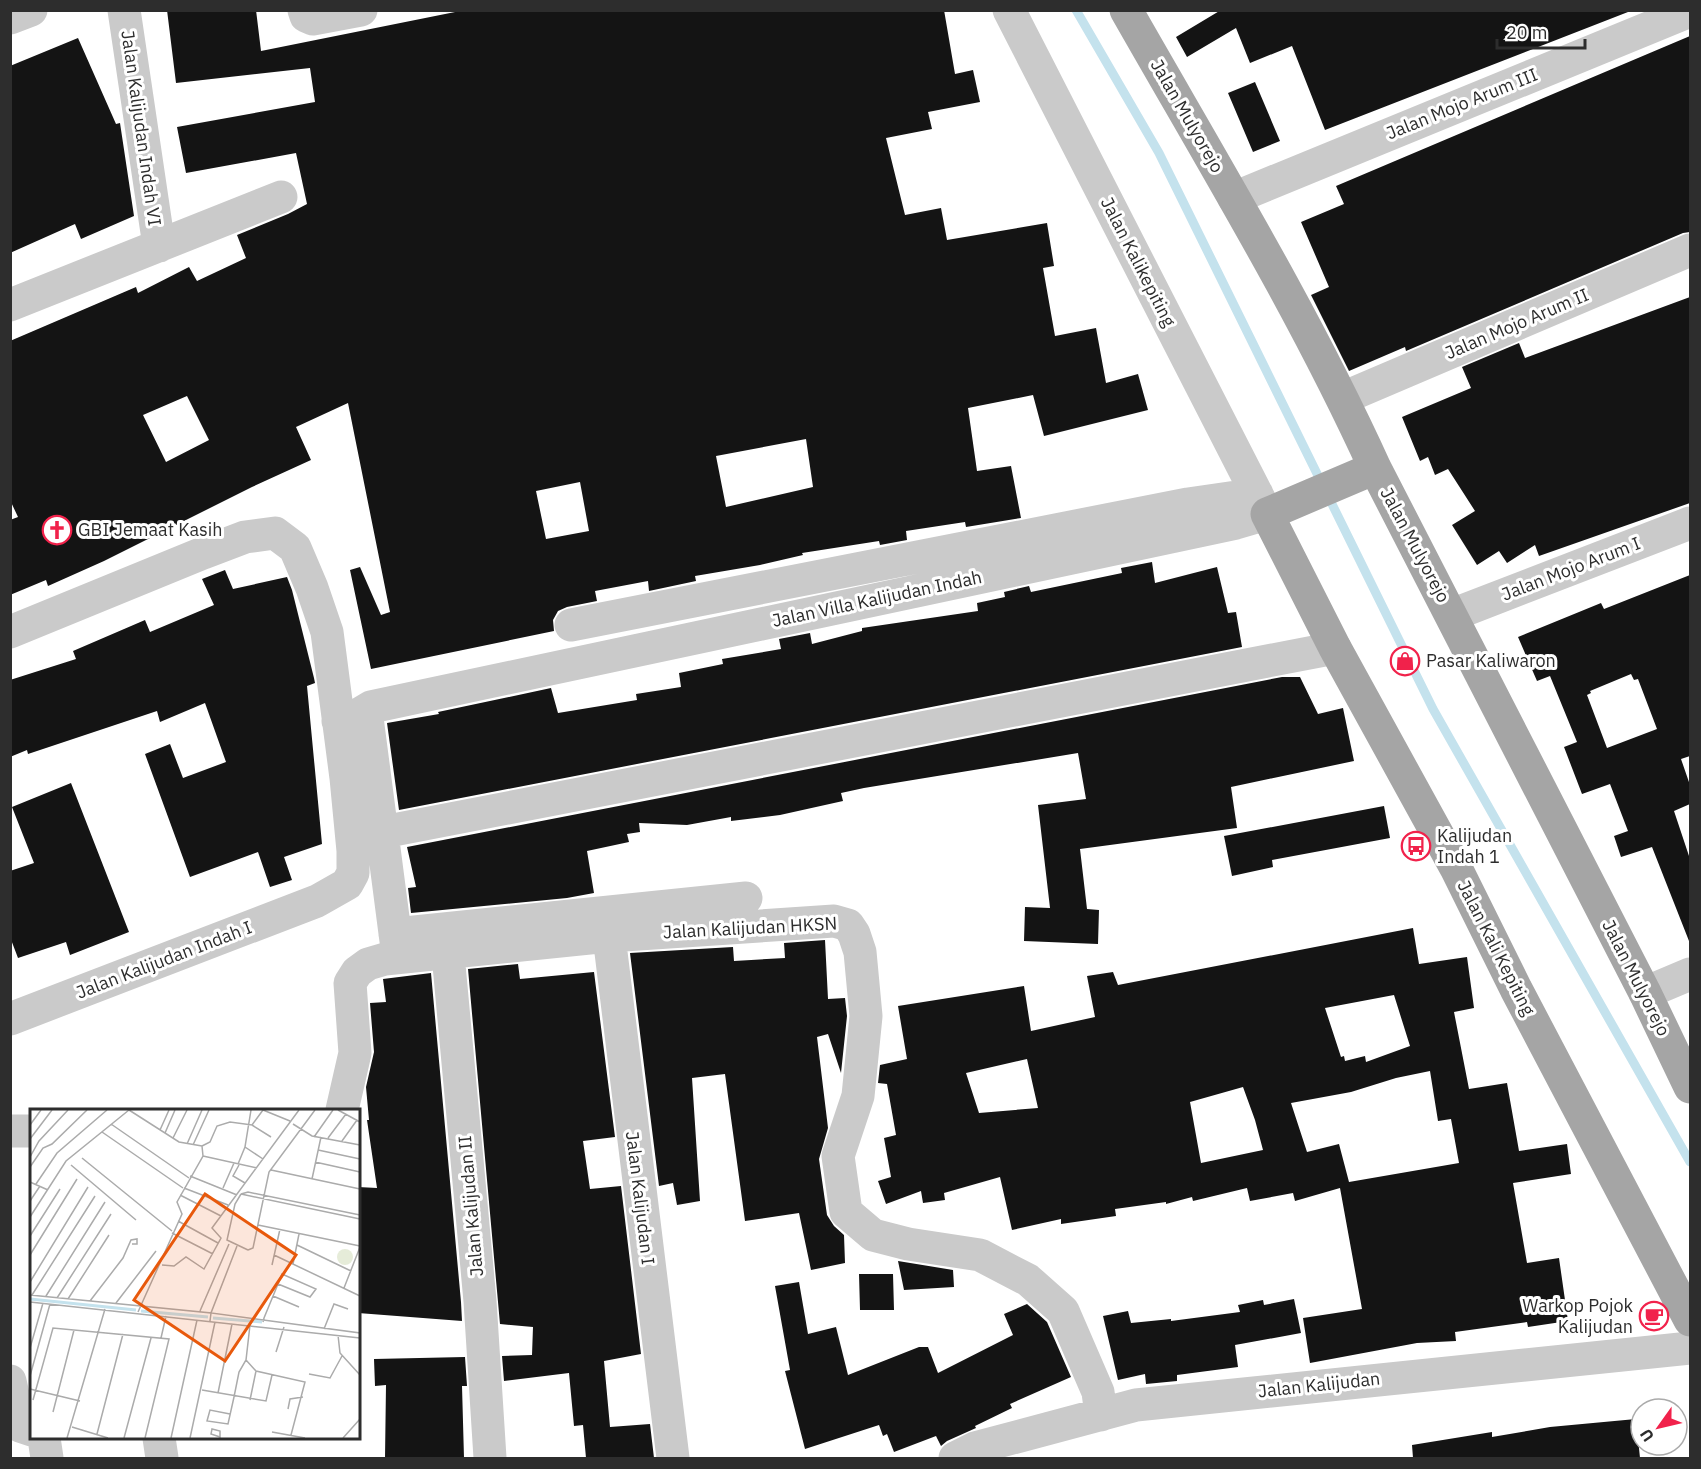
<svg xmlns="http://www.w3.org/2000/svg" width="1701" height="1469" font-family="'IBM Plex Sans',sans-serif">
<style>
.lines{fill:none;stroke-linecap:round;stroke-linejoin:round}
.stream{stroke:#c4e2ed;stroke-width:9}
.building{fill:#141414;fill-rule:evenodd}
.minor{stroke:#cacaca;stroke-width:33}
.major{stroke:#a5a5a5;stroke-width:33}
.labels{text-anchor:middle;stroke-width:6;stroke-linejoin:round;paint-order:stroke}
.street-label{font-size:18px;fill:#2d2d2d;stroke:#fff}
.poi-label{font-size:18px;fill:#2d2d2d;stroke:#fff;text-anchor:start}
.inset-river{fill:none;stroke:#c4e2ed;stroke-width:3}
.inset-road{fill:none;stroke:#ababab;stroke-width:1.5}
.view{fill:#e8590c;fill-opacity:0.15;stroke:#e8590c;stroke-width:3}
.inset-edge{fill:none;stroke:#2d2d2d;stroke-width:3}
</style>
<rect width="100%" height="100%" fill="#fff"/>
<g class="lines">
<!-- stream -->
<path class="stream" d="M1076,10L1159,153L1433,709L1690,1162"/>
</g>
<!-- building -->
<path class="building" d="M167,10H256L261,51L465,10H944L955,74L973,70L980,102L928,112L932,129L886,138L905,215L941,208L947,240L1047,223L1054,266L1043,268L1055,336L1096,328L1106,383L1138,374L1148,410L1044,436L1033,395L968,408L977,471L1011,466L1021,518L966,527L965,522L906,531L907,540L880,545L879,541L802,553L803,555L760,565L695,576L696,581L649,591L648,581L595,591L597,601L567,607L558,611L553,620L554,631L371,669L350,570L360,567L381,615L390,612L348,403L296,427L311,460L252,487L104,561L48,586L46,580L10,595V520L18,517L10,500V341L136,287L138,293L189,267L197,281L246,258L237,235L288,214L307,204L296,153L186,173L177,127L315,102L310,68L176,83ZM187,396L209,440L166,462L143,415ZM806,439L813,487L726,507L716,456ZM580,482L589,531L546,539L536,491Z
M1221,10H1628V12L1325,130L1292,46L1250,63L1236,28L1187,57L1176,37Z
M1690,36V232L1683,233L1406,351L1405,347L1349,371L1311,295L1329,287L1301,222L1344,204L1336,186Z
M78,38L116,124L120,123L134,216L81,239L75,224L10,253V66Z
M1255,82L1280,141L1253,152L1228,93Z
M1690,297V503L1539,556L1535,545L1507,563L1499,551L1477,565L1452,525L1475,511L1448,469L1435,475L1428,457L1420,461L1402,417L1471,388L1462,367L1519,343L1525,358Z
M1152,562L1155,583L1217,567L1228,613L1236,612L1242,647L399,810L387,723L439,714L438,712L551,688L558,713L637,700L636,694L681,687L679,673L723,664L722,659L781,649L779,639L810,633L812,644L862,631V628L978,611L977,603L1005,597L1004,592L1029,586L1031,592L1122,573L1121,568Z
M225,570L233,589L287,577L292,590L314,678L315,683L307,686L322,844L284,857L292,880L270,887L258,852L190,877L145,754L170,744L183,778L226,762L205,703L160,722L157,711L28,754L27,750L10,757V680L76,659L73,651L145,620L150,632L214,605L202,579Z
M1690,575V756L1681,759L1690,785V804L1674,811L1690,859V941H1689L1652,847L1621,857L1614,836L1628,831L1610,784L1582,794L1564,747L1577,742L1550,676L1537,681L1518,637L1601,603L1604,609ZM1631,674L1634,680L1638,679L1657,729L1607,748L1587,695L1591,693L1590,691Z
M1282,677H1300L1318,714L1343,708L1354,761L1231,787L1237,828L1080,849L1087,909L1099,910L1098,944L1024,941L1025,907L1050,908L1038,805L1086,799L1078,753L864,788L841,793L843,801L780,815L731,821V817L687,825L639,823L640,832L627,834L629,842L587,851L594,893L567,898L411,913L408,888L416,887L407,847Z
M71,783L129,932L70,955L66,942L18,958L10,937V871L34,863L12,807Z
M1384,806L1390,838L1272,860L1273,867L1232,876L1224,836Z
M1413,928L1419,964L1467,957L1474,1008L1454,1012L1469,1089L1507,1083L1519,1151L1567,1144L1571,1174L1513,1183L1527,1263L1559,1258L1568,1321L1528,1327L1527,1322L1455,1332L1456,1341L1417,1343L1310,1363L1303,1318L1362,1309L1340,1188L1295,1201L1293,1193L1250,1201L1247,1188L1193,1201L1192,1197L1166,1204V1202L1115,1209L1116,1216L1061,1224V1219L1012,1230L1000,1177L944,1193L945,1200L923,1203L921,1191L886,1204L878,1181L891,1177L884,1138L896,1135L887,1084L878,1083L880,1065L907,1059L898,1006L1024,986L1031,1031L1095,1017L1087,976L1113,972L1118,985ZM1394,995L1410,1046L1366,1062L1365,1056L1345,1061L1344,1056L1341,1057L1325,1008ZM1027,1059L1038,1108L979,1113L966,1073ZM1430,1071L1438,1121L1451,1119L1459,1163L1349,1182L1339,1144L1307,1152L1291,1103L1351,1092L1396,1078ZM1243,1087L1255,1120L1263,1150L1201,1163L1190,1102Z
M825,940L828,999L845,998L847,1016L841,1073L828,1034L817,1037L828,1128L819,1159L827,1215L834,1226L844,1235L845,1263L811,1270L799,1213L745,1221L725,1074L692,1078L700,1201L677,1205L673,1183L659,1186L630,953L733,947L734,961L785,958L784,943Z
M518,964L520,979L594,972L615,1137L583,1141L590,1189L621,1186L641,1354L604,1361L610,1427L650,1424L654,1458H586L583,1425L574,1426L569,1373L504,1381L502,1356L532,1355L533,1327L500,1324L468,969Z
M431,973L461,1302L462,1321L358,1313V1187L377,1188L367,1120H369L366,1087L374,1052L370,1003L386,1002L383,979Z
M898,1261L953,1270L954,1287L904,1290Z
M859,1274H893L894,1310H860Z
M799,1282L808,1334L836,1327L848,1375L919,1347H928L938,1373L1013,1335L1004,1314L1027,1304L1047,1322L1071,1377L1010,1404L1012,1408L975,1426L976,1428L947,1441L941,1446L936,1436L894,1452L887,1434L883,1436L879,1425L805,1449L785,1371L790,1370L775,1286Z
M1294,1299L1301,1333L1235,1345L1238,1367L1177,1375V1381L1146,1384L1145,1374L1118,1380L1103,1316L1128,1311L1131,1323L1171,1319V1321L1240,1312L1238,1305L1263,1300L1264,1305Z
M465,1357L467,1386H462L464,1458H385L386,1385L375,1386L374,1359Z
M1636,1419L1640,1458H1413L1412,1445L1492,1432V1437L1550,1427Z"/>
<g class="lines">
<!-- minor -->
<path class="minor" d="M124,10L159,246
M304,10L306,16L313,19L361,10
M10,18L31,10
M1234,198L1690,11
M10,305L281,197
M1343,398L1690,250
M1452,615L1690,523
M571,625L1188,504L1257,494
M10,632L203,553L245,537L275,533L295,548L312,588L327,632L346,778L353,851V873L347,884L317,901L10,1019
M366,710L398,956
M338,721L356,716L371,707L1236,523L1267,514L1009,10
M383,832L1335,648
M395,934L746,898
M609,936L673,1458
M448,954L480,1301L490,1458
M1645,993L1690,974
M342,1110L355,1053L350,983L357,972L368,964L385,959L609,936L834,921L848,925L854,934L860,952L866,1016L858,1096L838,1156L846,1212L873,1235L908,1244L980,1255L1028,1280L1063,1311L1098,1392L1101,1415
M10,1131H32
M10,1381L20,1426L32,1430
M44,1438L47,1458
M159,1438L162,1458
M955,1458L975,1448L1136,1405L1690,1348"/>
<!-- major -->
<path class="major" d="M1126,10C1212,161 1303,310 1375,468L1645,993L1690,1087
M1375,468L1267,514L1335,648L1456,868L1516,989L1690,1320"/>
</g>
<!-- icons -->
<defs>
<g id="church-ring" transform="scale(1.5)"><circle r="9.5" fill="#fff" stroke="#f1224b" stroke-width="1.5"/><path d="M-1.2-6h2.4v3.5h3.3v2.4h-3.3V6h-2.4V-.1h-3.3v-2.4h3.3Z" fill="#f1224b"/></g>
<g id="shop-ring" transform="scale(1.5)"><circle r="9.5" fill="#fff" stroke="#f1224b" stroke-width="1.5"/><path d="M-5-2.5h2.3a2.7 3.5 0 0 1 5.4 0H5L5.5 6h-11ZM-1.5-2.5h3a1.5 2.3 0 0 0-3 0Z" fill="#f1224b"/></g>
<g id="bus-ring" transform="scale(1.5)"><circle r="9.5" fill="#fff" stroke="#f1224b" stroke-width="1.5"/><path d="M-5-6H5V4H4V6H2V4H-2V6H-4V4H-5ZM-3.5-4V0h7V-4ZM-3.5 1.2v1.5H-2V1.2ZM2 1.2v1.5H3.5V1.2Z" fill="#f1224b"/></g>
<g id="cafe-ring" transform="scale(1.5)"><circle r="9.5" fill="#fff" stroke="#f1224b" stroke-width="1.5"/><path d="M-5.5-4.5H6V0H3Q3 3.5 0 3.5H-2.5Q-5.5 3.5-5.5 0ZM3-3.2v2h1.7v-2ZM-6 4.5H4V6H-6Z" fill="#f1224b"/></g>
</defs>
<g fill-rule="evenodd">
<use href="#church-ring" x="57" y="530"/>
<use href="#shop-ring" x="1405" y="661"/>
<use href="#bus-ring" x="1416" y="846"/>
<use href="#cafe-ring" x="1654" y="1316"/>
</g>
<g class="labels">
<!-- street labels -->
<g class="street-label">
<text transform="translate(1462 104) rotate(-22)" y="6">Jalan Mojo Arum III</text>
<text transform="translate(1187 116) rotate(60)" y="6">Jalan Mulyorejo</text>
<text transform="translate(141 128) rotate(82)" y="6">Jalan Kalijudan Indah VI</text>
<text transform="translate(1138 262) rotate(63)" y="6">Jalan Kalikepiting</text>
<text transform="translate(1517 324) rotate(-23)" y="6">Jalan Mojo Arum II</text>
<text transform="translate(1415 545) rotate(62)" y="6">Jalan Mulyorejo</text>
<text transform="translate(1571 569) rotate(-21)" y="6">Jalan Mojo Arum I</text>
<text transform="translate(877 599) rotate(-12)" y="6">Jalan Villa Kalijudan Indah</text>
<text transform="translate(750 928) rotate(-3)" y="6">Jalan Kalijudan HKSN</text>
<text transform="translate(1496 948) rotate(63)" y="6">Jalan Kali Kepiting</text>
<text transform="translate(164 960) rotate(-21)" y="6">Jalan Kalijudan Indah I</text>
<text transform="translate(1636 978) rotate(63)" y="6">Jalan Mulyorejo</text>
<text transform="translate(640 1198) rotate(83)" y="6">Jalan Kalijudan I</text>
<text transform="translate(471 1206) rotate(-95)" y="6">Jalan Kalijudan II</text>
<text transform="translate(1319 1385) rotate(-6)" y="6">Jalan Kalijudan</text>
</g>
<!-- poi labels -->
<g class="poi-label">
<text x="78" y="536">GBI Jemaat Kasih</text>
<text x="1426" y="667">Pasar Kaliwaron</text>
<text x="1437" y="842">Kalijudan<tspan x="1437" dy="21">Indah 1</tspan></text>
<text x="1633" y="1312" text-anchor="end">Warkop Pojok<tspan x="1633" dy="21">Kalijudan</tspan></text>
</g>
</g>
<!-- overview -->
<g transform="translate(30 1109)">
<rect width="330" height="330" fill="#fff"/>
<path d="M307 148a8 8 0 1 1 16 0a8 8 0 1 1-16 0Z" fill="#e6ecd9"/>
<path class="inset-river" d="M0,190L106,201M111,202L178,208M183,209L232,213"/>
<path class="inset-road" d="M99,1L149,33L172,37M221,1L215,38L233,50M233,1L260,12M308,1L330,13M81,15L159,69M263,15L282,27L330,36M0,16L11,1M222,16L241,28M130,21L139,1M72,23L153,79M135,24L145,1M284,28L303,1M143,29L157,1M298,29L316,5M0,30L22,1M312,32L327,11M157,35L172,1M163,36L179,1M172,37L180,33L187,17L200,13L222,16L233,1M288,41L330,50M173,47L227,59M0,48L9,32L38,1M52,49L142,122M285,53L330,63M208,55L215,38M41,56L106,111M209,56L203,67L215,74M0,58L13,39L22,35L57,1M241,61L330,80M160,67L207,86M282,70L291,28M0,73L18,81M6,75L27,44L77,1M154,79L198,96M193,79L204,54M211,85L218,83L330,106M211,85L330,110M211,85L205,95L197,131L218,141M150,86L191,107M0,92L10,77M0,108L36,52L99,1M148,112L188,134M228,116L330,137M142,124L183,145M0,127L30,80M267,136L321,162M207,137L181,204L330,224V229M218,141L223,139L239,63L285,1M0,146L47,70M244,146L330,187M263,155L269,125M132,156L144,157L156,148L174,160L191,129L182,119L269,1M242,156L250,120M0,173L58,78M314,179L330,138M0,186L181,204L180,212M2,186L65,87M16,187L75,93M243,187L269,198M27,189L81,105M38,190L79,126M60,192L93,149L101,131L107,130V135H102M0,193L330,229M86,194L126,142M170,202L199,135M108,203L152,105L147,93L173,47L172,37M233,213L234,209L248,175L252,165L286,180L280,188L248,175M294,220L304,195L318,200M308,226L310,244L330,266M131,229L136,207M0,239L13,194M246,243L254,218M216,251L226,262L275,273L261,326M279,265L300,269L312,247M0,267L20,195M0,280L50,292M172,281L236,292L242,266M188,284L202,215M3,291L23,219L139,230L115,329M220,291L226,262M258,300L260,290L273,288M23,303L44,221M200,305L180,301L177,312L198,315L204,288L209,263L216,251L220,216M42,318L78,329M242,323L275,329M67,325L93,225M37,329L75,200M94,329L121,229M141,329L167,211M160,329L185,213M190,329V322L182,320L181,325L190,328M313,329L330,310"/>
<path class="view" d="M175,85L266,146L195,252L104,191Z"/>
<rect width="330" height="330" class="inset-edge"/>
</g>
<!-- border -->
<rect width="1701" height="1469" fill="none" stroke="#2d2d2d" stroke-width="24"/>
<!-- north arrow -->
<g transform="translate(1659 1427) rotate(236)"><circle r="28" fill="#ffffff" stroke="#ababab" stroke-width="1.5"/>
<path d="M0-4.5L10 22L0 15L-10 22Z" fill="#f1224b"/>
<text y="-9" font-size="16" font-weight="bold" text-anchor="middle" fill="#2d2d2d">U</text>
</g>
<!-- scale -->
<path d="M1497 39v9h88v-9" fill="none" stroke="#2d2d2d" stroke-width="3"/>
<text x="1506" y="39" font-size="18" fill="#2d2d2d" stroke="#ffffff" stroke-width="4.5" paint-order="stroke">20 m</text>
</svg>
